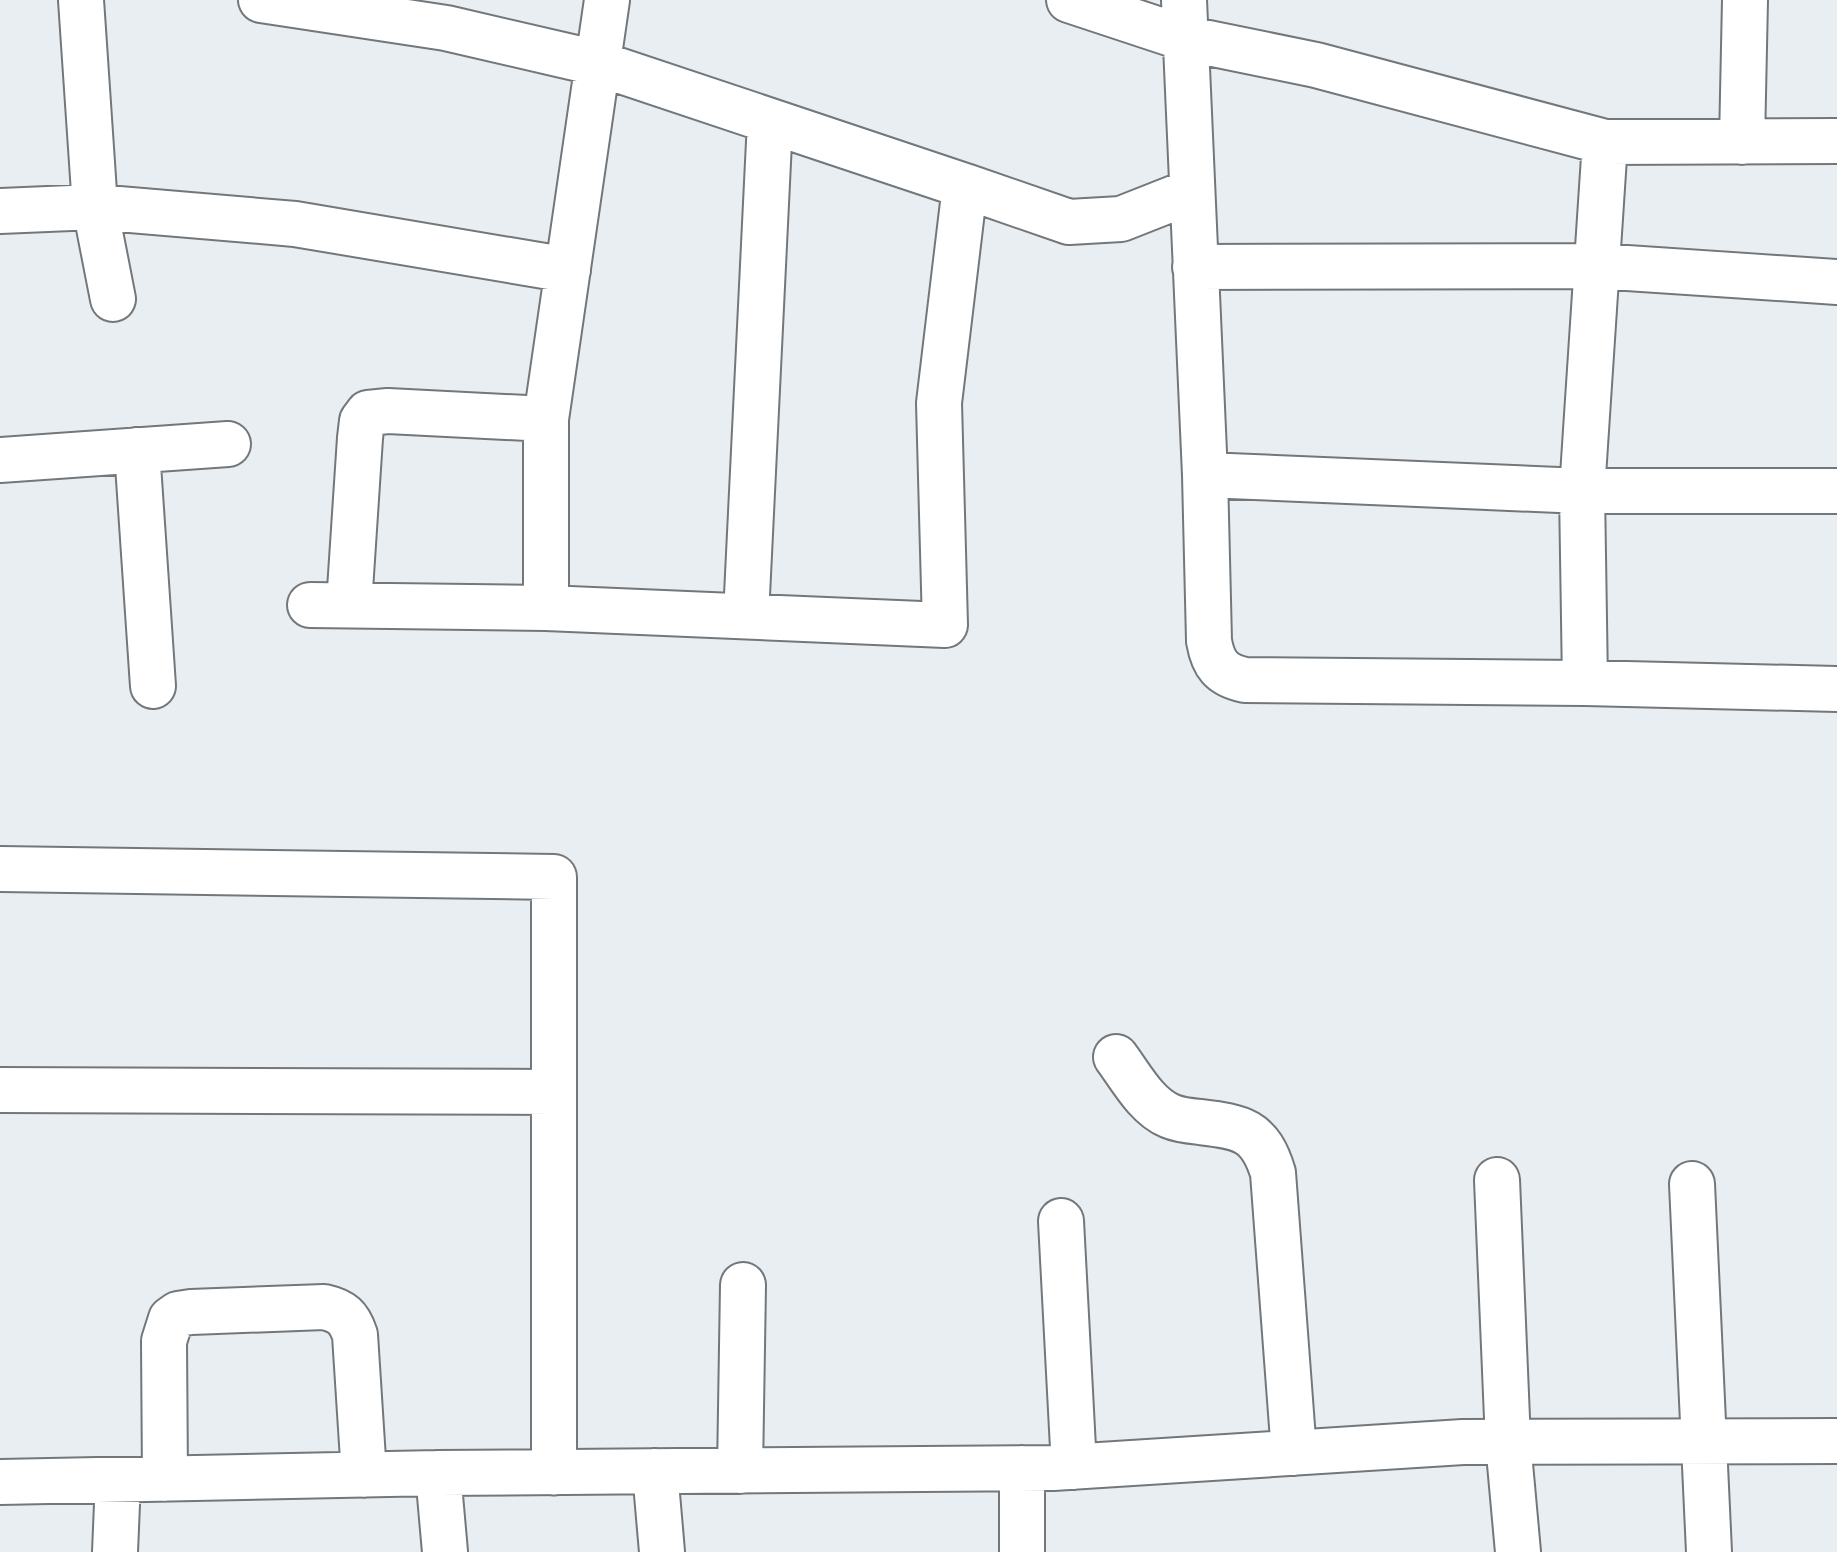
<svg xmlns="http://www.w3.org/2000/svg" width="1837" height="1552" font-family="Overpass,sans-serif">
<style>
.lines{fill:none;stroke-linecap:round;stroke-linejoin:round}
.minor-casing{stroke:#72777b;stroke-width:48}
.minor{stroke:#fff;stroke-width:44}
</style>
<rect width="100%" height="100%" fill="#e9eef3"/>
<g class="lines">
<!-- minor casing -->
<g class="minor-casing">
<path id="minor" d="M81,0L95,207L113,299
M261,0L446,28L597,63L965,186
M1069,0L1184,38L1316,65L1605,142L1837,141
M1184,0L1205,475L1582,491L1605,142
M1742,142L1745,0
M0,211L95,207L295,224L568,270
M1195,267L1597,266L1837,282
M137,450L153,686
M0,460L228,444
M1205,475L1209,641C1213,664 1221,675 1245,680L1585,683
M1837,491H1582L1585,683L1837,689
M310,605L546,608L945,625L939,403L965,186L1069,222L1121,219L1192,191
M349,605L360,438L362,421L368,413L388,411L546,419
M546,608V419L607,0
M746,616L770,121
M0,869L554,877V1473
M1116,1057C1131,1077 1146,1106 1170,1116C1179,1120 1190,1121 1200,1122C1242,1127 1260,1130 1273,1173L1294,1453
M0,1090L554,1092
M1497,1180L1508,1442L1518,1552
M1692,1184L1709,1552
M1061,1221L1074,1467
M1022,1468V1552
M655,1471L662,1552
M740,1471L743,1285
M438,1473L445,1552
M165,1479L164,1341L171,1319L178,1314L191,1312L324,1307C342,1311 349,1317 355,1335L364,1475
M0,1482L438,1473L1053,1468L1463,1442L1837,1441
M115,1552L118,1480"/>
</g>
<!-- minor -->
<use href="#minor" class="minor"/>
</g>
</svg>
